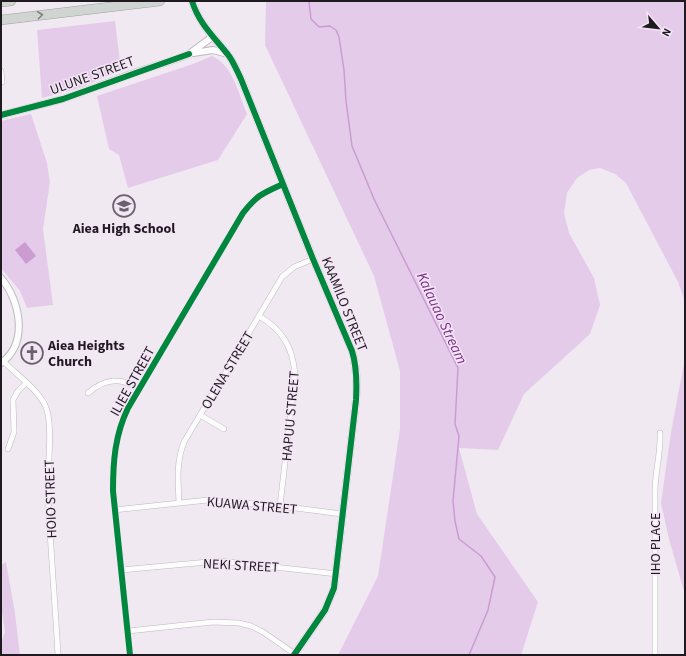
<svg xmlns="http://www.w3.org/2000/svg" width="686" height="656" font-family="'Source Sans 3',sans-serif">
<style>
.green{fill:#e5cbea}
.water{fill:#ca9cd2}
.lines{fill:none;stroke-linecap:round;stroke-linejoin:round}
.stream{stroke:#ca9cd2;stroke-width:1.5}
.minor-casing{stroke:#bdb8be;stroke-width:6}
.tertiary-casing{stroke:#bdb8be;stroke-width:8}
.motorway-casing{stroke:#9da29f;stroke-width:10}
.minor{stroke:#fdfcfd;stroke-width:5}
.tertiary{stroke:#fdfcfd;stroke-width:6}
.motorway{stroke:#d0d5d1;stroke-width:9}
.cycleway-casing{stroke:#f4e5f6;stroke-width:8}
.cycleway{stroke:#00873e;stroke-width:6}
.oneway{stroke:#808181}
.labels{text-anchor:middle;stroke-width:3;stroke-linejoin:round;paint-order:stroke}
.street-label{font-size:14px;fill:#1f1a20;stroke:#f4e5f6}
.poi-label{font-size:14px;font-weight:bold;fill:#1f1a20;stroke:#f4e5f6}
.water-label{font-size:15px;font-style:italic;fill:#782c85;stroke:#f4e5f6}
</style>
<rect width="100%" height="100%" fill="#f1e9f2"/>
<!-- green -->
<path class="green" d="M266,1H297L303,55L297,1H685V302L678,282L626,183L615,174L600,168L589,170L577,178L567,193L564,213L569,233L594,278L600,305L590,334L524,394L498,450L459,448L477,514L538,602L521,655H338L378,576L400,429V371L374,276L265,45Z
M115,21L121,70L79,88L42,98L37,30Z
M212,56C233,65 239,95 247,114L218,160L128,188L119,155L109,149L97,96L193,64Z
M31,114L47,163L50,182L43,229L53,305L27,308L20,291L1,268V121Z
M685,358V595L669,539L661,503L671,432Z
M6,562L15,613L20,655H1V643L5,632L1,606V565Z"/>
<!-- water -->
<path class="water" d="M25,242L36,256L26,264L15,250Z"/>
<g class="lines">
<!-- stream -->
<path class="stream" d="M309,1L311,19L319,27L330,26L336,30L339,37L344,70L346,101L352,146L374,199L458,368L455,424L459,436L453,501L455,521L459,539L481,556L495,577L488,610L469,655"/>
<!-- minor casing -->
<g class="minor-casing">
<path id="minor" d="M1,71L2,82
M259,316C283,330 293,348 295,375L280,506
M3,361C17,375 36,388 45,405C54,423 47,469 48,490C50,545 55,600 58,655
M88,393C104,379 122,376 139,390
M200,415L224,429
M8,449L14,432L13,400L18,391L26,383
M179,502C178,481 176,463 184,442L282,277L294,267L313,259
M114,510L208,500L280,506L342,514
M121,570L219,561L337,574
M128,631L213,622L239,623L251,626L263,632L295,654
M130,655L113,491C113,461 115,435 128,408L243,213C257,195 263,193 283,184
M655,655V491C655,472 661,453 660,433"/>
</g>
<!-- tertiary casing -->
<g class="tertiary-casing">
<path id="tertiary" d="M192,1C199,24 215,38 229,56C234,63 237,71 241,79L313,259L352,351C357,367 357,382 356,400L334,588L325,610L294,655
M193,53L213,50L224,53
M1,115L63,99L140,71L179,58L189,54L212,37
M1,278C20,300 29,343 1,363"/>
</g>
<!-- motorway casing -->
<g class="motorway-casing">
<path id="motorway" d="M1,2L11,1
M1,20L160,1"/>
</g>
<!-- minor -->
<use href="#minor" class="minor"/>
<!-- tertiary -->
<use href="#tertiary" class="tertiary"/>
<!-- motorway -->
<use href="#motorway" class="motorway"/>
<!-- cycleway casing -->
<g class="cycleway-casing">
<path id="cycleway" d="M192,1C199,24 215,38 229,56C234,63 237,71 241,79L313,259L352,351C357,367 357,382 356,400L334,588L325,610L294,655
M1,115L63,99L189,54
M130,655L113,491C113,461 115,435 128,408L243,213C257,195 263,193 283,184"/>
</g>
<!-- cycleway -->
<use href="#cycleway" class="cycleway"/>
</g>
<!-- one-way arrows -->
<defs><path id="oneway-chevron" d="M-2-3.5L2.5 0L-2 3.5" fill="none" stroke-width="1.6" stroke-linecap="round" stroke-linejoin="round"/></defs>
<use class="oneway" href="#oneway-chevron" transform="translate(40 15) rotate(-7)"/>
<!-- icons -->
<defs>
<g id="school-ring" transform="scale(1.15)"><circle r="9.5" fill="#f4e5f6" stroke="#68626a" stroke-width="1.5"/><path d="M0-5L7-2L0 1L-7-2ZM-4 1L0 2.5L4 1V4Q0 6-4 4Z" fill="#68626a"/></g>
<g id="church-ring" transform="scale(1.15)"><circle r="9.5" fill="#f4e5f6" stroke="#68626a" stroke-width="1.5"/><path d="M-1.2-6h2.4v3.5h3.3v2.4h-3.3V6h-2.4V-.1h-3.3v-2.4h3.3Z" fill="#68626a"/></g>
</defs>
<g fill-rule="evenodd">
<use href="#school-ring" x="124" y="206"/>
<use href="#church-ring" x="32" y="353"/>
</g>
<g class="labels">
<!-- street labels -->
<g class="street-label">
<text transform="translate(92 75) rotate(-20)" y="5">ULUNE STREET</text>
<text transform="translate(345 304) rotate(68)" y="5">KAAMILO STREET</text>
<text transform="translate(227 370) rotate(-59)" y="5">OLENA STREET</text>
<text transform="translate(132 381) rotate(-61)" y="5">ILIEE STREET</text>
<text transform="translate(290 416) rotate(-85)" y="5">HAPUU STREET</text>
<text transform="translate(50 499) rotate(-92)" y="5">HOIO STREET</text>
<text transform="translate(252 505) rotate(5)" y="5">KUAWA STREET</text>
<text transform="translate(655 544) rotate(-90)" y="5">IHO PLACE</text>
<text transform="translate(241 565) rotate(3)" y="5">NEKI STREET</text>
</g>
<!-- poi labels -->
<g class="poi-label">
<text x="124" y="233">Aiea High School</text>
<text x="48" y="350" text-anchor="start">Aiea Heights<tspan x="48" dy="16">Church</tspan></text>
</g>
<!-- water labels -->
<g class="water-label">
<text transform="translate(442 318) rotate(65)" y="5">Kalauao Stream</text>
</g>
</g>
<!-- border -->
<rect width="686" height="656" fill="none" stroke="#1f1a20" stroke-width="4"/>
<!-- north arrow -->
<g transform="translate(658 28) rotate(118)" stroke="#f4e5f6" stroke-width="3" paint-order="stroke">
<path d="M0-3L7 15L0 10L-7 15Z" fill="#1f1a20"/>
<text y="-6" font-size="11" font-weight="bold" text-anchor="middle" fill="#1f1a20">N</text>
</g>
</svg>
